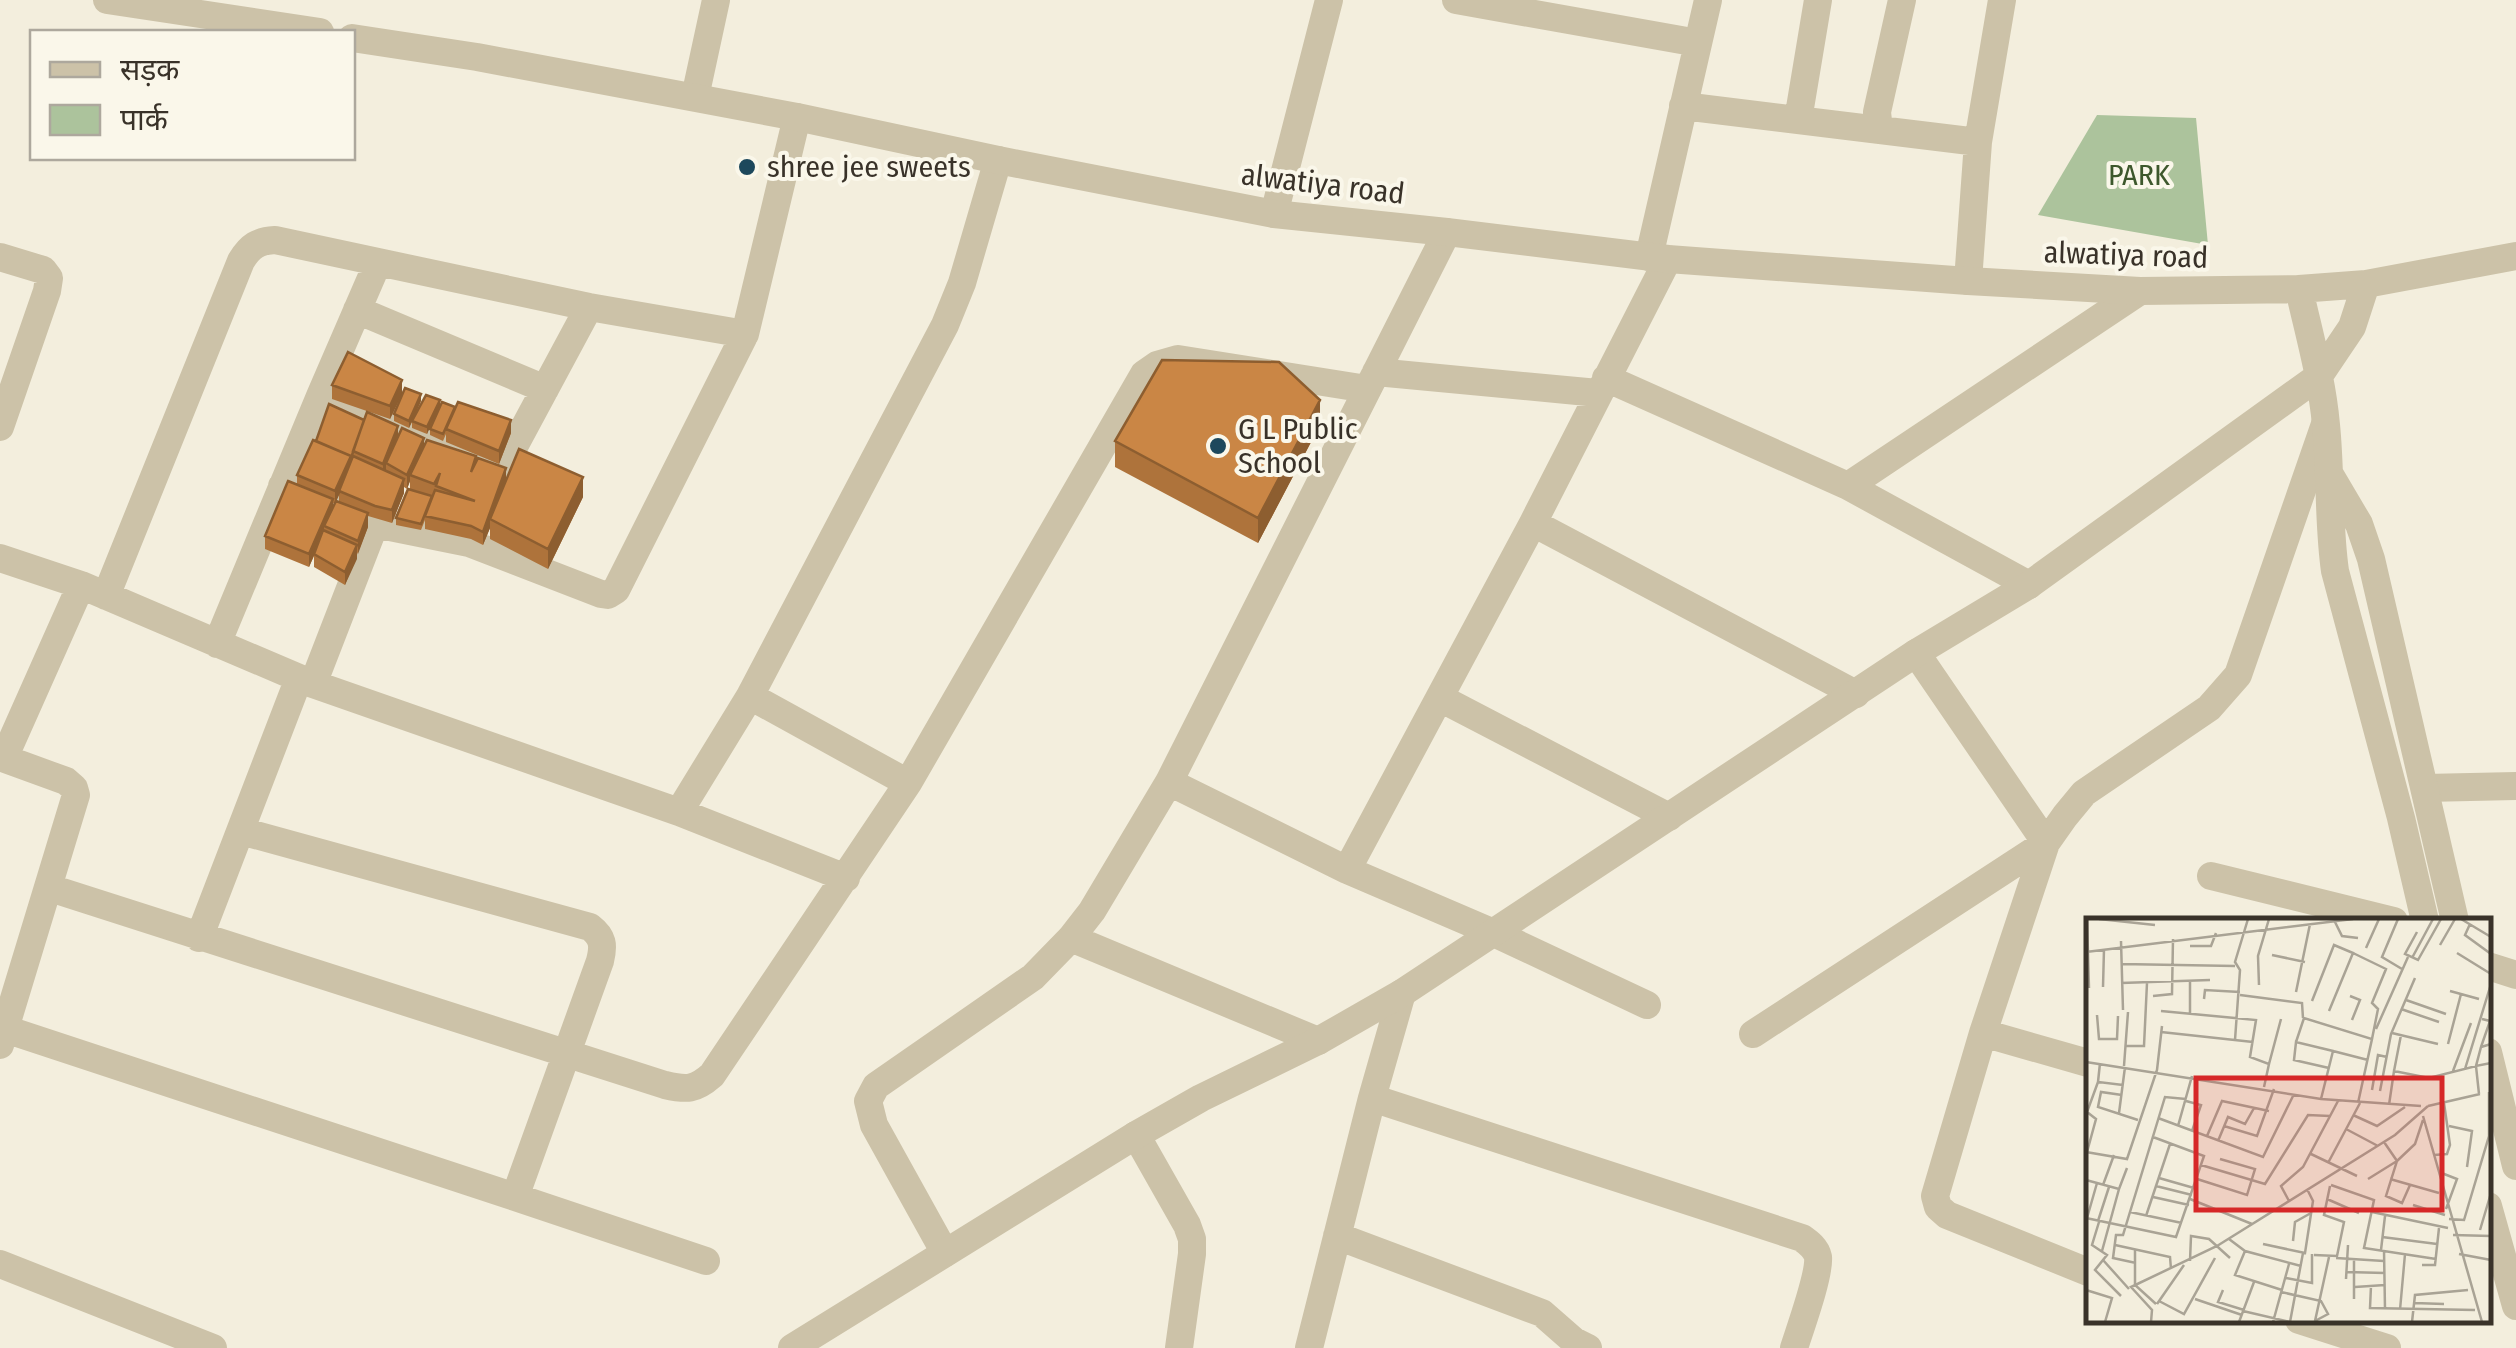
<svg xmlns="http://www.w3.org/2000/svg" width="2516" height="1348" font-family="'Fira Sans Condensed','Noto Sans Devanagari',sans-serif">
<style>
.green{fill:#acc39c}
.lines{fill:none;stroke-linecap:round;stroke-linejoin:round}
.minor{stroke:#ccc2a8;stroke-width:28}
.tertiary{stroke:#ccc2a8;stroke-width:28}
.wall{fill:#ae733b;fill-rule:evenodd}
.shaded-wall{fill:#8d5e30}
.building{fill:#ca8645;stroke:#8d5e30;stroke-width:2.5}
.poi-dot{fill:#1d485c;stroke:#faf7ea;stroke-width:4}
.labels{text-anchor:middle;stroke-width:8;stroke-linejoin:round;paint-order:stroke}
.poi-label{font-size:30px;fill:#393229;stroke:#faf7ea;text-anchor:start}
.park-label{font-size:30px;fill:#3d582c;stroke:#faf7ea}
.street-label{font-size:30px;fill:#393229;stroke:#faf7ea}
.inset-road{fill:none;stroke:#a9a395;stroke-width:2.5}
.view{fill:#d62828;fill-opacity:0.15;stroke:#d62828;stroke-width:5}
.inset-edge{fill:none;stroke:#393229;stroke-width:5}
</style>
<rect width="100%" height="100%" fill="#f3eedd"/>
<!-- green -->
<path class="green" d="M2097,115L2196,118L2208,245L2038,215Z"/>
<g class="lines">
<!-- minor -->
<path class="minor" d="M1456,0L1698,43
M695,97L716,0
M1683,106L1978,142
M1798,120L1818,0
M1879,130L1877,112L1902,0
M1274,214L1329,0
M0,257L43,270L49,278L47,291L0,427
M1649,257L1708,0
M1968,281L1978,142L2002,0
M357,310L545,389
M1376,372L1598,393
M1606,378L1848,486L2140,291
M320,396L378,262
M282,486L375,524L469,543L601,594L608,595L616,590L745,334L797,117
M1848,486L2029,585
M1533,523L1856,694
M0,558L81,585L313,684L679,812L750,696L945,325L962,283L998,160
M106,596L241,261C250,246 258,241 275,240L589,307L745,334
M217,644L320,396L502,469L589,307
M313,684L375,524
M750,696L908,783
M1440,698L1669,817
M0,757L66,781L74,788L76,795L0,1045
M4,758L81,585
M1169,782L1347,870L1494,933L1647,1005
M2425,788L2516,786
M679,812L846,878
M1347,870L1533,523L1668,259
M2211,876L2394,921
M50,888L665,1085C687,1090 695,1090 712,1075L908,783L1144,374L1157,365L1178,359L1367,389
M199,938L299,678
M1071,938L1318,1041
M2488,966L2516,975
M5,1029L515,1197L600,961C604,945 603,937 590,927L241,831
M1983,1033L2088,1063
M1753,1034L2046,843L1916,653
M1372,1098L1802,1238C1809,1243 1816,1248 1818,1257C1820,1274 1800,1329 1794,1348
M1136,1135L1187,1225L1192,1239V1254L1179,1348
M515,1197L706,1261
M1337,1236L1542,1313L1574,1341L1588,1348
M945,1253L874,1125L868,1101L876,1086L1033,977L1071,938L1092,911L1169,782L1447,232
M0,1264L213,1348
M2088,1272L1947,1215L1938,1207L1935,1196L1983,1033L2046,843L2065,816L2084,793L2209,708L2238,675L2325,424
M2299,1320L2387,1348
M1309,1348L1372,1098L1402,993"/>
<!-- tertiary -->
<path class="tertiary" d="M107,0L320,32
M352,38L477,57L797,117L998,160L1274,214L1447,232L1668,259L1968,281L2140,291L2299,289
M2330,475L2359,524L2371,559L2455,921
M2425,921L2401,818L2335,571C2328,522 2331,474 2326,425C2322,379 2309,334 2299,289L2366,284L2516,256
M2488,1052L2516,1166
M2488,1206L2516,1306
M792,1348L1136,1135L1201,1098L1318,1041L1402,993L1916,653L2029,585L2319,376L2352,327L2366,284"/>
</g>
<!-- wall -->
<path class="wall" d="M332,385L402,394L390,419L332,399Z
M440,400L427,434L412,428V422L409,428L394,421V414L421,401L414,418Z
M442,402L511,433L499,464L446,442V434L443,441L430,435V429Z
M1320,425L1258,543L1115,467V441Z
M398,437L476,463L506,481L583,497L548,569L490,539V528L483,545L471,539L425,529V520L421,530L396,525V518L433,496L410,489V481L407,489L404,487V493L392,523L368,516V527L345,585L314,567V556L309,567L265,549V536L297,485V475L316,441ZM339,493V502L333,508V503L335,504Z"/>
<!-- shaded-wall -->
<path class="shaded-wall" d="M402,380V394L390,419V406Z
M421,394V401L409,428V421Z
M440,400V406L427,434V427Z
M1320,400V425L1258,543V518Z
M511,420V433L499,464V451Z
M398,426V439L386,463V470L383,477V464Z
M424,438V451L410,475V481L407,489V475Z
M353,451L351,469L335,504V491Z
M506,468V481L490,519V528L483,545V532Z
M583,477V497L548,569V549Z
M404,479V493L392,523V510Z
M333,499V512L324,526V532L309,567V554Z
M368,513V527L358,554V541Z
M357,545V559L345,585V572Z"/>
<!-- building -->
<path class="building" d="M348,352L402,380L390,406L332,385Z
M1162,360L1279,362L1320,400L1258,518L1115,441Z
M405,388L421,394L409,421L394,414Z
M426,395L440,400L427,427L412,421Z
M442,402L455,407L443,434L430,429Z
M458,402L511,420L499,451L446,429Z
M329,404L364,420L351,458V456L316,441Z
M367,412L398,426L383,464L353,451Z
M402,428L424,438L407,475L386,463Z
M313,440L351,456L335,491L297,475Z
M427,440L476,456L471,472L478,458L506,468L483,532L471,526L425,516L435,490L475,501L436,486L440,473L434,484L410,475Z
M519,449L583,477L548,549L490,519Z
M353,456L404,479L392,510L375,506L339,491Z
M288,481L333,499L309,554L265,536Z
M408,489L432,496L421,524L396,518Z
M336,501L368,513L358,541L324,526Z
M323,530L357,545L345,572L314,554Z"/>
<!-- markers -->
<g class="poi-dot">
<circle cx="747" cy="167" r="10"/>
<circle cx="1218" cy="446" r="10"/>
</g>
<g class="labels">
<!-- poi labels -->
<g class="poi-label">
<text x="767" y="177">shree jee sweets</text>
<text x="1238" y="439">G L Public<tspan x="1238" dy="34">School</tspan></text>
</g>
<!-- park labels -->
<g class="park-label">
<text x="2139" y="185">PARK</text>
</g>
<!-- street labels -->
<g class="street-label">
<text transform="translate(1323 184) rotate(7)" y="10">alwatiya road</text>
<text transform="translate(2126 255) rotate(2)" y="10">alwatiya road</text>
</g>
</g>
<!-- overview -->
<g transform="translate(2086 918)">
<rect width="405" height="405" fill="#f3eedd"/>
<path class="inset-road" d="M1,1L3,70M13,1L69,7M312,1L296,39L316,51M375,1L405,19M249,4L256,18L272,20M384,6L379,17L405,36M331,14L319,36L332,42L355,1M35,23L37,92M354,27L369,1M104,28H125L130,15M280,30L293,1M0,34L267,1M267,35L300,51L286,85L292,91L286,121M371,35L405,56M186,37L219,44M326,40L347,1M35,46L149,48M35,65L124,62M173,67L172,38L183,1M17,69L18,31M364,73L393,81M210,74L224,6M154,77L216,85L217,100M67,78L86,76L87,21M264,78L274,82L266,102M118,81L119,72L154,74M320,82L360,96M226,83L248,27L267,35L243,93M315,91L353,104M75,93L170,102L164,139L183,146L178,169M104,95V62M11,97L13,121H31L32,98M290,111L322,39M75,114L167,124M306,115L352,126M149,122L154,52L149,44L162,1M210,124L218,100L286,121L272,185M362,126L375,76M405,126L395,129L390,148L405,145M40,128H58L61,65M395,129L404,103L396,101M247,133L282,142M0,144L235,181L335,188M14,145L12,164L37,167M183,146L195,101M38,148L42,94M379,151L405,66M308,153L315,117M367,153L385,105M286,172L292,137L301,139M294,173L305,116L329,60M36,177L15,174L12,189L52,202M235,181L247,133L210,124L208,142L243,150M100,183L115,187L106,213M303,187L308,153L343,160L390,148L393,176M342,188L394,176M33,195L39,149M267,197L291,208L319,189M337,198L396,404M72,200L177,239L208,176M92,208L106,158M138,208L171,218L188,171M363,208L386,213L381,249M260,211L292,228M121,218L136,183L183,193M132,223L142,199L159,206L168,190M0,234L41,241L71,152L76,108M1,234L10,201L1,194L12,164M225,236L271,258M348,237L361,236L364,227L358,185M242,245L274,185M115,247L179,266L222,197L244,198M353,254L371,261L360,291M73,260L108,270M111,261L161,277L169,251L134,241M282,261L311,243L298,224M304,261L353,275M0,262L33,271L41,250M17,267L28,237M245,267L288,282L278,330L350,341M324,267L316,285L300,278L311,243L329,226L337,202M70,268L106,277M67,279L103,287M104,281L166,306M241,281L273,295M203,283L195,268L217,249L252,183M327,287L359,297M44,294L96,305M286,294L362,310M60,298L84,226M0,300L90,319L118,238L67,219M1,300L11,265M363,301L378,302L403,218V174M12,303L23,269M13,304L6,327L21,337L9,352L35,378M394,312L405,275M367,317L405,318M296,319L351,326M143,321L159,333L215,348M207,323L209,304L225,295M177,326L219,335L227,283L221,271M29,327L84,339L85,351M49,332V367L70,386M295,332L299,298M298,332L299,391M16,333L33,271M159,333L149,357L196,372M373,336L405,342M228,337L251,338L258,304L238,297L244,268M250,340L298,343M17,342L43,371M104,343L105,318L123,321L144,340M50,345L27,340L30,317H37L79,179L100,181M336,347H349L353,310M260,354L299,355M200,360L226,365V336M260,361L262,327M285,368L284,390L389,392M269,369L299,367M0,372L26,380L19,404M137,372L132,384L158,392M195,374L235,383L242,396L229,403M109,381L156,397M268,381V342M73,383L98,396L129,340M328,385L358,386M71,386L98,347M314,392L319,336M157,393L204,404M229,403L243,339M65,404L66,392L45,369L131,328L309,217L342,188M153,404L168,364M187,404L203,346M204,404L217,335M326,404L329,377L382,372"/>
<path class="view" d="M110,160H356V292H110Z"/>
<rect width="405" height="405" class="inset-edge"/>
</g>
<!-- legend -->
<rect x="30" y="30" width="325" height="130" fill="#faf7ea" stroke="#ada89d" stroke-width="2.5"/>
<rect x="50" y="62" width="50" height="15" fill="#ccc2a8" stroke="#ada89d" stroke-width="2.5"/>
<text x="120" y="80" font-size="30" fill="#393229">सड़क</text>
<rect x="50" y="105" width="50" height="30" fill="#acc39c" stroke="#ada89d" stroke-width="2.5"/>
<text x="120" y="130" font-size="30" fill="#393229">पार्क</text>
</svg>
